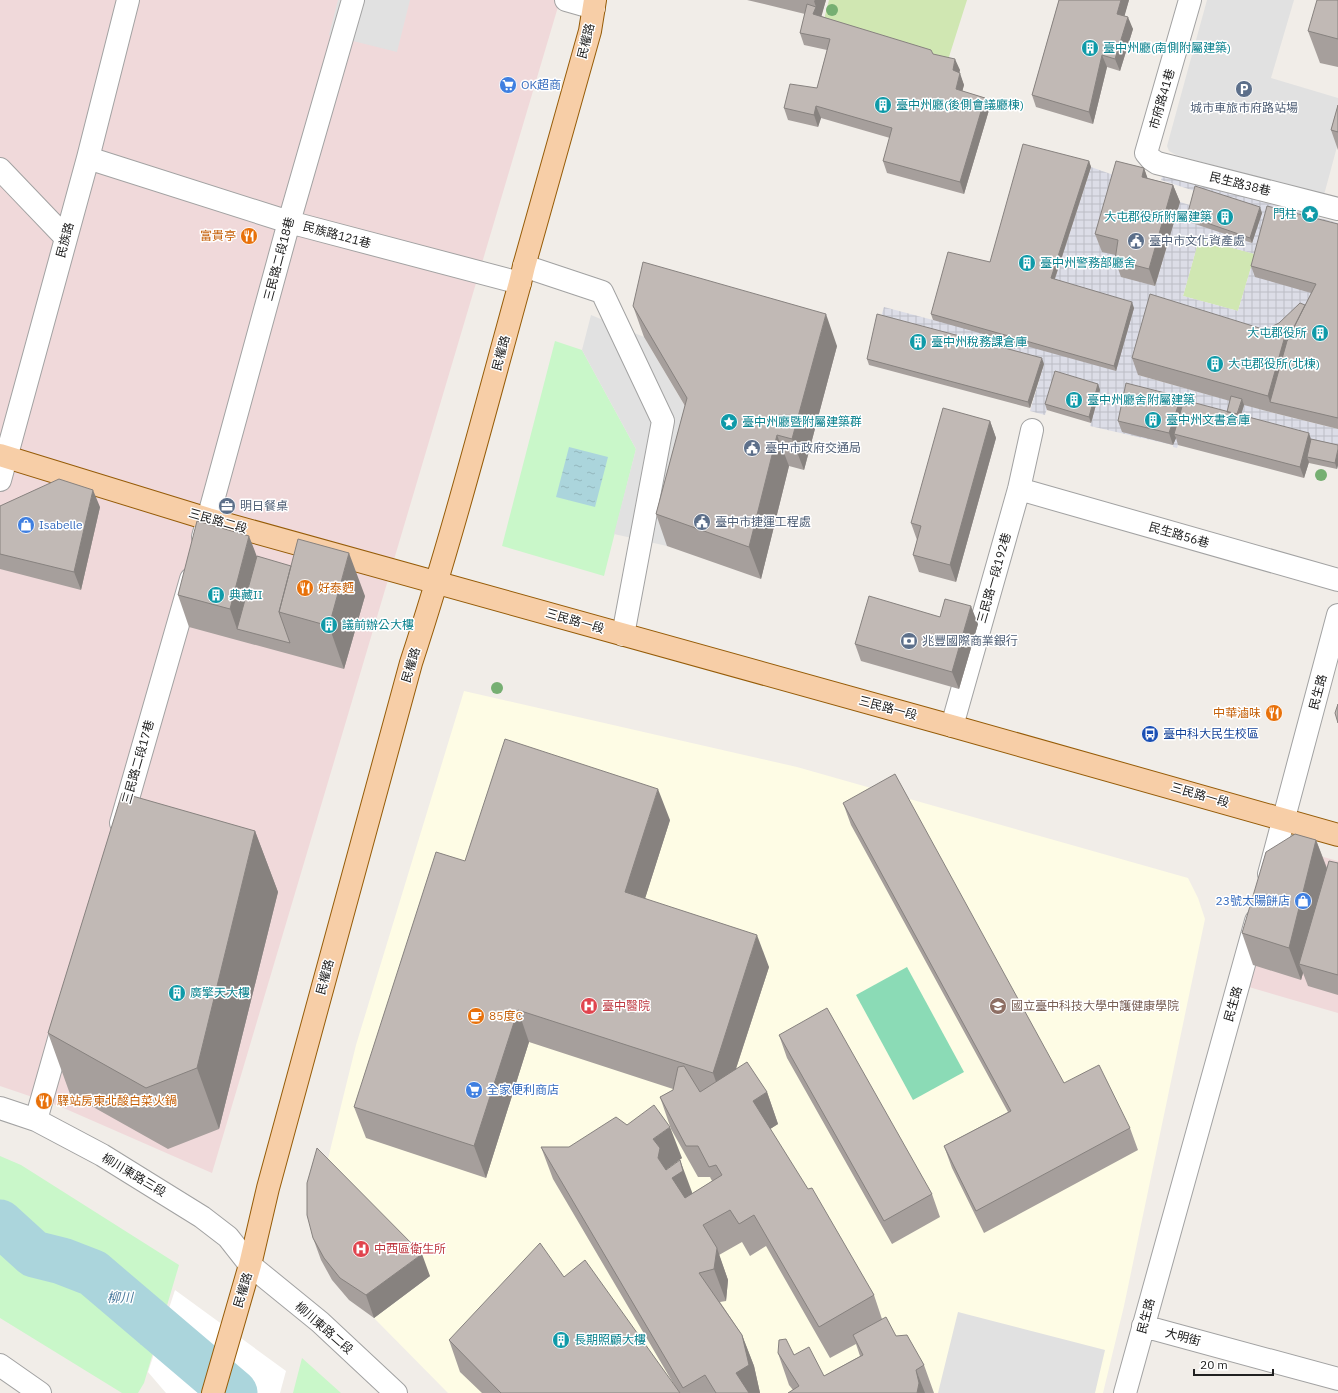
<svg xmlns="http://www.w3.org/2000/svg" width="1338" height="1393" font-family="'IBM Plex Sans','Noto Sans TC',sans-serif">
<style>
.commercial{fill:#f0d9da}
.education{fill:#fefce5}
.grass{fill:#d0e7b2}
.park{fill:#c9f7c9}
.pitch{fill:#8bdbb6}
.parking{fill:#e1e1e1}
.plaza{fill:url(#plaza-grid);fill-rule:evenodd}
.water{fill:url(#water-ripples)}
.pier{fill:#fff}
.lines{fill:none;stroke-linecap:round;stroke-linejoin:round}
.river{stroke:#abd5dc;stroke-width:47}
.minor-casing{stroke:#a2a2a2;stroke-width:24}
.major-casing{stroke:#965c08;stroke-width:24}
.minor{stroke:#fff;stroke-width:22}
.major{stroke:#f7cea7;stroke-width:22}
.tree{fill:#76af72}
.wall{fill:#a69f9c}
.shaded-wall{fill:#87827f}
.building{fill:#c1b9b5;stroke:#87827f}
.labels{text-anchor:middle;stroke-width:3;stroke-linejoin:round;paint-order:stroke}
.street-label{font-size:12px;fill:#212121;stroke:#fff}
.culture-label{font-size:12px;fill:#0d838f;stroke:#fff;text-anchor:start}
.shop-label{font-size:12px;fill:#366cbe;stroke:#fff;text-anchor:start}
.service-label{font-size:12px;fill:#4e5e75;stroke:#fff;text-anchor:start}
.food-label{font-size:12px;fill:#c56008;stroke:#fff;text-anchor:start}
.transit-label{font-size:12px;fill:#164399;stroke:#fff;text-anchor:start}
.health-label{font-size:12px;fill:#be3a42;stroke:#fff;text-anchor:start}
.education-label{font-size:12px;fill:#785e54;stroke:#fff;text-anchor:start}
.water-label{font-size:13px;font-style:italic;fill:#4b7a9d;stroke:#fff}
</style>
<defs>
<pattern id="plaza-grid" width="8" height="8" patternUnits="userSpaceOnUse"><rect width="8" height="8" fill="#dcdde7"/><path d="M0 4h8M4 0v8" fill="none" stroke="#bcbdc6"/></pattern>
<pattern id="water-ripples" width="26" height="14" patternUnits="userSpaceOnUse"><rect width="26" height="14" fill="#abd5dc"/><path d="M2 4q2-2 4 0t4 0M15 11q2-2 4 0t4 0" fill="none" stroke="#93b7bc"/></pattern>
</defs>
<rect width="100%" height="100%" fill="#f1ede8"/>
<!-- commercial -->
<path class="commercial" d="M0,0H560L212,1173L59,1106L0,1086Z
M1287,847L1338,861V1013L1235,983Z"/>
<!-- education -->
<path class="education" d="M464,691L797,767L1188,878L1198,898L1205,919L1124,1306L1103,1393H448L374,1318L430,1276L325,1171L356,1045Z"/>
<!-- grass -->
<path class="grass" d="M829,0H967L948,60L823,23Z
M1199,239L1255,254L1238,311L1183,296Z"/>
<!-- park -->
<path class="park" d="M555,341L582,350L636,449L604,576L502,546Z
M0,1156L21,1165L179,1265L144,1383L138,1393H122L0,1318Z
M302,1358L341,1393H293Z"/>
<!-- pitch -->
<path class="pitch" d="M907,967L964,1072L913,1100L856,995Z"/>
<!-- parking -->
<path class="parking" d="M338,0H410L397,52L329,35Z
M1207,0H1294L1271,78L1338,98V143L1324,195L1176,155L1169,151L1167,146Z
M591,315L644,337L699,430L667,546L614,534L636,449L582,350Z
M958,1312L1105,1350L1095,1393H938Z"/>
<!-- plaza -->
<path class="plaza" d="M1091,167L1122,178L1124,257L1155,286L1180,202L1193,206L1251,243L1262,213L1161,180L1163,174L1338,223V234L1320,295L1281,329L1138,375L1274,413L1338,429V451L1178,445L1177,448L1173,447V445L1090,426L1091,423L1057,377L1045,415L1030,411L1044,364L880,320L884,307L933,320L1053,284ZM1199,239L1255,254L1238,311L1183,296Z"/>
<!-- water -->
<path class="water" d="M569,447L608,457L595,507L556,497Z
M0,1205L20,1216L46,1236L82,1252L127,1281L149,1297L141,1345L127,1323L66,1281L33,1267L0,1242Z"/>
<!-- pier -->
<path class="pier" d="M175,1290L286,1371L280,1393H166L148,1372Z"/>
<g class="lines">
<!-- river -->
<path class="river" d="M0,1223L34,1254L62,1261L93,1273L234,1393"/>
<!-- minor casing -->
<g class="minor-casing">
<path id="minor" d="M566,0L594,8
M1190,0L1146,153L1151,159L1157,163L1338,209
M88,158L289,222L520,283
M0,169L65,237
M524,266L602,292L663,421L623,635
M0,480L88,158L128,0
M1019,489L1338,580
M203,537L289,222L353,0
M952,726L1019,489L1032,430
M121,823L191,579
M1269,874L1338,615
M0,1108L36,1120L102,1155L202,1217L228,1237L250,1265L320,1322L396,1393
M36,1120L63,1025
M1143,1326L1338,1379
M0,1365L40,1393
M1125,1393L1256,921"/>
</g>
<!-- major casing -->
<g class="major-casing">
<path id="major" d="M0,455L208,519L952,726L1338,835
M213,1393L250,1265L268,1188L411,663C452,538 485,410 520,283L524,266L590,31L595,0"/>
</g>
<!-- minor -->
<use href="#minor" class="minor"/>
<!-- major -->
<use href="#major" class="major"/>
</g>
<!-- trees -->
<g class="tree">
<circle cx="832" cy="10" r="6"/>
<circle cx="1321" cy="475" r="6"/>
<circle cx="497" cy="688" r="6"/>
</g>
<!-- wall -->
<path class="wall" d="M747,0H826L821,16L933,54L960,70L959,73L964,85L962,91L985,98L989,110L964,194L887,173L883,161L890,138L821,118L818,127L788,120L784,108L817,88L827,50L804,45L800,33L805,14Z
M1059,0H1129L1124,16L1133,29L1120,71L1107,67L1093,124L1036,107L1032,95Z
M1338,0V67L1320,63L1308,31Z
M1338,105V150L1331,130Z
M1089,161L1091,167L1055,279L1134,308L1116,371L933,320L931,314L990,262Z
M1144,168L1147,178L1173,185L1180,202L1155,286L1121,277L1115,260V255L1102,252L1095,234Z
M1262,213L1252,243L1189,222L1187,216Z
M1338,224V429L1274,413L1244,405L1241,415L1311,439L1338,445V465L1337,469L1309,463V462L1304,478L1178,445L1176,438L1173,445L1122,432L1118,421L1183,404L1227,412L1230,401L1138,375L1132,358L1265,330L1279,323L1305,305L1311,293L1255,277L1251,266Z
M633,306L837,346L804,470L789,466L761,579L667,546L656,514L685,406L644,337Z
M867,359L1044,364L1030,408L869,365Z
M1098,384L1100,390L1091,423L1047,410L1045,404Z
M990,421L996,438L956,582L919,572L913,555L917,540L911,523Z
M0,506L100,507L81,590L0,569Z
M257,556L365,596L344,669L189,627L178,595Z
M940,617L978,624L959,689L861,661L855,644Z
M843,803L1064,1083L1130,1128L1138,1150L984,1233L952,1168L944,1146L1008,1112L851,825Z
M670,820L645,898L769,967L736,1069L767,1092L778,1124L770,1129L874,1295L882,1319L896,1336L924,1365L934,1393H788L793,1390L789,1385L778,1353L794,1355L824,1376L860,1356L856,1344L830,1358L766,1246L750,1256L742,1242L719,1255L728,1280L726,1301L720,1302L742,1335L754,1366L760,1393H482L460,1372L449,1340L564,1277L676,1388L553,1179L541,1147H569L627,1125L682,1158L667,1169L692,1194L712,1181L710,1177H698L671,1129L660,1097L673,1090V1089L529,1042L486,1178L366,1138L354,1107L465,861Z
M255,831L278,892L219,1129L168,1149L70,1094L48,1033Z
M1316,840L1327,868L1338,863V995L1308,986L1303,973L1301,980L1253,965L1242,933Z
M779,1035L932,1194L940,1217L892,1244L787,1058Z
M313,1238L430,1276L374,1318L349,1300L332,1280L321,1260Z"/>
<!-- shaded-wall -->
<path class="shaded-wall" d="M815,0H826L821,18L813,14L816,7L814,1Z
M1121,0H1129L1122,25L1117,14Z
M1128,17L1133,29L1120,71L1115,59Z
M1102,55L1107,67L1093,124L1089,112Z
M955,59L960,70L957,81L953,70Z
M960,73L964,85L960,100L956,89Z
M985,98L989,110L964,194L960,182Z
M816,106L821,118L818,127L814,115Z
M1089,161L1091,167L1053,284L1051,278Z
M1144,168L1150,185L1142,177Z
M1173,185L1180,202L1155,286L1149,269Z
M1260,207L1262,213L1252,243L1250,238Z
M1132,302L1134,308L1116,371L1114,366Z
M826,314L837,346L804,470L792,439Z
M1285,336L1289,347L1270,402L1268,396Z
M1042,358L1044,364L1030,408L1028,402Z
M1098,384L1100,390L1091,423L1089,417Z
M1181,397L1185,408L1174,434L1176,438L1173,445L1169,433Z
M1242,399L1244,405L1238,425L1236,419Z
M990,421L996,438L956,582L950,565Z
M1309,433L1313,445L1307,457L1309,462L1304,478L1300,467Z
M777,435L789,466L761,579L749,547Z
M1338,449V465L1337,469L1335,463Z
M93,490L100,507L81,590L74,572Z
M249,536L261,567L237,629L230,609Z
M349,553L365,596L344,669L329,626Z
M971,606L978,624L959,689L952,672Z
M658,789L670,820L637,924L625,892Z
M255,831L278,892L219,1129L197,1068Z
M1316,840L1328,872L1299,964L1303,973L1301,980L1289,948Z
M757,935L769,967L724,1105L713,1073Z
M518,1010L529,1042L486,1178L474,1146Z
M767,1092L778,1124L764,1133L753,1101Z
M670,1127L682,1158L667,1169L671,1180L658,1158L653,1139Z
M680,1160L692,1192L694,1203L684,1210L672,1178Z
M717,1248L728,1280L726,1301L714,1269Z
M422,1254L430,1276L374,1318L366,1295Z
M742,1335L754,1366L760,1393H743L736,1373Z
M916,1370L925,1393H917Z"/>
<!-- building -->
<path class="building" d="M1059,0H1121L1117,14L1128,17L1115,59L1102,55L1089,112L1032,95Z
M1317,0H1338V39L1308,31Z
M807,4L816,7L813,14L931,50L933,54L955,59L953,70L960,73L956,89L985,98L960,182L883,161L892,128L816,106L814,115L784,108L790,84L817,88L830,39L800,33Z
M1338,105V132L1331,130Z
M1023,144L1089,161L1051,278L1132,302L1114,366L931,314L948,252L990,262Z
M1116,161L1144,168L1142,177L1173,185L1149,269L1115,260L1118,240L1095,234Z
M1195,186L1260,207L1250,238L1187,216Z
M1267,206L1338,224V418L1270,402L1287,341L1316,284L1251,266Z
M643,262L826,314L792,439L777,435L749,547L656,514L687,398L633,306Z
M1150,294L1285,336L1268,396L1132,358Z
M1300,303L1305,305L1287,341L1285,336L1265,330L1279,323Z
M877,314L1042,358L1028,402L867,359Z
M1055,371L1098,384L1089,417L1045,404Z
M1126,383L1181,397L1169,433L1118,421Z
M1231,396L1242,399L1237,414L1227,412Z
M1184,400L1309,433L1300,467L1174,434Z
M943,408L990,421L950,565L913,555L921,526L911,523Z
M1311,439L1338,445V449L1335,463L1307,457Z
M59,479L93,490L74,572L0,554V506Z
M197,521L249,536L230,609L178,595Z
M298,539L349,553L329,626L279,612Z
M257,556L291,566L279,612L290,643L237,629Z
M869,596L940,617L945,599L971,606L952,672L855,644Z
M1338,704V723L1335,713Z
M505,739L658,789L625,892L757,935L713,1073L518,1010L474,1146L354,1107L436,852L465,861Z
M895,774L1064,1083L1099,1065L1130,1128L976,1211L944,1146L1011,1111L843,803Z
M122,793L255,831L197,1068L146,1088L48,1033Z
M1295,834L1316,840L1289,948L1242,933L1266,852Z
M1329,861L1338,863V975L1299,964Z
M827,1008L932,1194L884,1221L779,1035Z
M747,1062L767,1092L753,1101L808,1189L812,1188L874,1295L819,1327L754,1215L739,1224L730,1210L703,1225L717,1248L714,1269L699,1273L742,1335L749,1365L736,1373L749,1393H716L705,1375L683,1388L541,1147H569L616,1117L627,1125L654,1105L670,1127L653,1139L660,1148L658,1158L666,1170L680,1160L683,1171L672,1178L685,1198L722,1175L716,1165L709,1167L698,1146H686L660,1097L673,1090L678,1067L684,1066L700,1092Z
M317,1148L422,1254L366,1295L340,1278L324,1258L313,1238L307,1215V1183Z
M540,1243L564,1277L585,1260L680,1393H501L449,1340Z
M886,1317L896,1336L907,1335L924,1365L916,1370L919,1383L917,1393H788L799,1386L778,1353L779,1340L786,1339L794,1355L809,1347L824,1376L863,1355L853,1335Z"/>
<!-- icons -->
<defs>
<g id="building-disc" transform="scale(0.9)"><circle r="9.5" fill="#0f9aa8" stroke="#fff"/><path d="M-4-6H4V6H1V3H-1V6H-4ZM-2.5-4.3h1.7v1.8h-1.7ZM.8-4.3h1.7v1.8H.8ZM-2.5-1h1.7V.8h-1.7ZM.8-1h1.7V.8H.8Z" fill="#fff"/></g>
<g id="supermarket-disc" transform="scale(0.9)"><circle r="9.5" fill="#3f7fe0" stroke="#fff"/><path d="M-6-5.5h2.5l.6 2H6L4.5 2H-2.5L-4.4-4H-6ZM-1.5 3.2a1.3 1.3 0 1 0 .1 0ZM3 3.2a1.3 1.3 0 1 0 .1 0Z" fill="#fff"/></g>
<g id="parking-disc" transform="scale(0.9)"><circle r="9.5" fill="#5c6f8a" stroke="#fff"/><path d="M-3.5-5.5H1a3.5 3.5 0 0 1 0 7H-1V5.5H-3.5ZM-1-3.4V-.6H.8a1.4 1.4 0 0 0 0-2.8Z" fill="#fff"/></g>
<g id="sight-disc" transform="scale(0.9)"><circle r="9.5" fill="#0f9aa8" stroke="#fff"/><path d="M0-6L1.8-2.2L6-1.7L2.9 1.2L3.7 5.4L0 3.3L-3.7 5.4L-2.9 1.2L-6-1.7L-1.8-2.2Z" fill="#fff"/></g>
<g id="restaurant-disc" transform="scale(0.9)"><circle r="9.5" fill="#e8710a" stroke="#fff"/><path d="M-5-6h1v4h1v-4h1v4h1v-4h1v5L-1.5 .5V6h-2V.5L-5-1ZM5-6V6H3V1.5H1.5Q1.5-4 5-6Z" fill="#fff"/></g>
<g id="civic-disc" transform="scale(0.9)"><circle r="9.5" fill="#5c6f8a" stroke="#fff"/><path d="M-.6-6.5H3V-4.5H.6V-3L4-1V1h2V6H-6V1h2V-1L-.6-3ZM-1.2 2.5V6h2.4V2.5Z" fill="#fff"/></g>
<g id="office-disc" transform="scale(0.9)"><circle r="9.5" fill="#5c6f8a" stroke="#fff"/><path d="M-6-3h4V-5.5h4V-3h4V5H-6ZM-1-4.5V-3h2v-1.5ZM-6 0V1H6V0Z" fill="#fff"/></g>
<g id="shop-disc" transform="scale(0.9)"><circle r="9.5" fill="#3f7fe0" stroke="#fff"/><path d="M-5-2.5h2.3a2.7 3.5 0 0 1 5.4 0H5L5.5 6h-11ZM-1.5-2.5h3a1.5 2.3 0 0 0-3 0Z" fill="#fff"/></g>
<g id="bank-disc" transform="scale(0.9)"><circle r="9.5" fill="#5c6f8a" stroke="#fff"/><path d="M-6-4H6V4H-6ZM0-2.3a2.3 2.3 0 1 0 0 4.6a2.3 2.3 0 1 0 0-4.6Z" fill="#fff"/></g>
<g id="bus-disc" transform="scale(0.9)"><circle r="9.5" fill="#1a4fb4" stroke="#fff"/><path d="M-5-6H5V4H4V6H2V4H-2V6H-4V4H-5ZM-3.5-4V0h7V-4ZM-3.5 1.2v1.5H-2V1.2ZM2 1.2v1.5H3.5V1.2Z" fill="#fff"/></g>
<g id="hospital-disc" transform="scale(0.9)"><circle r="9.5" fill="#e0444e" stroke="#fff"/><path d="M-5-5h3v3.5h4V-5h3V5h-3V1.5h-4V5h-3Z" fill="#fff"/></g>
<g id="university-disc" transform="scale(0.9)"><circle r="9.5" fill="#8d6e63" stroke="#fff"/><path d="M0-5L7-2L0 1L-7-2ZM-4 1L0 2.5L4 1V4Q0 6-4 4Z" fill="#fff"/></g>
<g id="cafe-disc" transform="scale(0.9)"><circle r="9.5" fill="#e8710a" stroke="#fff"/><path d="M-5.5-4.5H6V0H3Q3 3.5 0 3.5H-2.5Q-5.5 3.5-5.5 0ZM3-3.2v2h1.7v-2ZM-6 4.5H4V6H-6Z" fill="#fff"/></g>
</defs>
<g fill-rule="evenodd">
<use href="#building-disc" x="1090" y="48"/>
<use href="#supermarket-disc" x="508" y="85"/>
<use href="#parking-disc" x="1244" y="89"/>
<use href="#building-disc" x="883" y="105"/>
<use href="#sight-disc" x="1310" y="214"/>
<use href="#building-disc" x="1225" y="217"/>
<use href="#restaurant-disc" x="249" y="236"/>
<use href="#civic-disc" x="1136" y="241"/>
<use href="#building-disc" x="1027" y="263"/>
<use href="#building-disc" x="1320" y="333"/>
<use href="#building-disc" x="918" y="342"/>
<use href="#building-disc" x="1215" y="364"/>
<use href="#building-disc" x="1074" y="400"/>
<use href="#building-disc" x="1153" y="420"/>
<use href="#sight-disc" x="729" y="422"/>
<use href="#civic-disc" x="752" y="448"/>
<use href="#office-disc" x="227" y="506"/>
<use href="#civic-disc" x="702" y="522"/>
<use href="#shop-disc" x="26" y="525"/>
<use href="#restaurant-disc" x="305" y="588"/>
<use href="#building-disc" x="216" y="595"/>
<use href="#building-disc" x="329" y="625"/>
<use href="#bank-disc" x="909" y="641"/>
<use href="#restaurant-disc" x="1274" y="713"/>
<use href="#bus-disc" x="1150" y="734"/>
<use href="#shop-disc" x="1303" y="901"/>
<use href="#building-disc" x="177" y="993"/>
<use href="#hospital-disc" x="589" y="1006"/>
<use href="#university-disc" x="998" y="1006"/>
<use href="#cafe-disc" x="476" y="1016"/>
<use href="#supermarket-disc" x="474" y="1090"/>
<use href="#restaurant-disc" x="44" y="1101"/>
<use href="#hospital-disc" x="361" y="1249"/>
<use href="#building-disc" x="561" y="1340"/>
</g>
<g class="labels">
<!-- street labels -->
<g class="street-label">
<text transform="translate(586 41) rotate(-76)" y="4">民權路</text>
<text transform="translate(1162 99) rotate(-74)" y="4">市府路41巷</text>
<text transform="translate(1240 184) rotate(14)" y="4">民生路38巷</text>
<text transform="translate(337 235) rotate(15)" y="4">民族路121巷</text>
<text transform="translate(65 240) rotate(-75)" y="4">民族路</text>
<text transform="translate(279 259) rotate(-75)" y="4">三民路二段18巷</text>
<text transform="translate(501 353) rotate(-75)" y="4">民權路</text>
<text transform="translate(218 521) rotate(16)" y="4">三民路二段</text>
<text transform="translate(1179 535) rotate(16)" y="4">民生路56巷</text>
<text transform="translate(994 578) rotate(-74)" y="4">三民路一段192巷</text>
<text transform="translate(575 621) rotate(16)" y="4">三民路一段</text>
<text transform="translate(411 665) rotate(-73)" y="4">民權路</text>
<text transform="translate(1318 692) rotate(-75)" y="4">民生路</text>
<text transform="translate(888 708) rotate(15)" y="4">三民路一段</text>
<text transform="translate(138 762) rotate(-74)" y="4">三民路二段17巷</text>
<text transform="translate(1200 795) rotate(16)" y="4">三民路一段</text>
<text transform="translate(325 977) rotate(-75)" y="4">民權路</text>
<text transform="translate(1233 1004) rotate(-74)" y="4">民生路</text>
<text transform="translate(134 1175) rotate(31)" y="4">柳川東路三段</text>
<text transform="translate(243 1290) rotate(-73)" y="4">民權路</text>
<text transform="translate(1146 1316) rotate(-75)" y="4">民生路</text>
<text transform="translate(324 1328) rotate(41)" y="4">柳川東路二段</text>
<text transform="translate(1183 1337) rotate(15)" y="4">大明街</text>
</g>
<!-- culture labels -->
<g class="culture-label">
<text x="1103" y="52">臺中州廳(南側附屬建築)</text>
<text x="896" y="109">臺中州廳(後側會議廳棟)</text>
<text x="1297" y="218" text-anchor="end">門柱</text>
<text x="1212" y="221" text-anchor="end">大屯郡役所附屬建築</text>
<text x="1040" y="267">臺中州警務部廳舍</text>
<text x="1307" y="337" text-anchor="end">大屯郡役所</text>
<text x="931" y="346">臺中州稅務課倉庫</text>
<text x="1228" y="368">大屯郡役所(北棟)</text>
<text x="1087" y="404">臺中州廳舍附屬建築</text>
<text x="1166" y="424">臺中州文書倉庫</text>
<text x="742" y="426">臺中州廳暨附屬建築群</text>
<text x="229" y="599">典藏II</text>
<text x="342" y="629">議前辦公大樓</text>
<text x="190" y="997">廣擎天大樓</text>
<text x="574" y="1344">長期照顧大樓</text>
</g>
<!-- shop labels -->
<g class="shop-label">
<text x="521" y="89">OK超商</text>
<text x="39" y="529">Isabelle</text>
<text x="1290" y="905" text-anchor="end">23號太陽餅店</text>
<text x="487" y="1094">全家便利商店</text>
</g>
<!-- service labels -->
<g class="service-label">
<text x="1244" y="112" text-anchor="middle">城市車旅市府路站場</text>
<text x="1149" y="245">臺中市文化資產處</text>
<text x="765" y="452">臺中市政府交通局</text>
<text x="240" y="510">明日餐桌</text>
<text x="715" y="526">臺中市捷運工程處</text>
<text x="922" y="645">兆豐國際商業銀行</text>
</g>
<!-- food labels -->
<g class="food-label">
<text x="236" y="240" text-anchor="end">富貴亭</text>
<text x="318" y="592">好泰麪</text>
<text x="1261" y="717" text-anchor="end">中華滷味</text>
<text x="489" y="1020">85度C</text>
<text x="57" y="1105">驛站房東北酸白菜火鍋</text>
</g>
<!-- transit labels -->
<g class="transit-label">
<text x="1163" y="738">臺中科大民生校區</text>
</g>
<!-- health labels -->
<g class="health-label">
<text x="602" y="1010">臺中醫院</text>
<text x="374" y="1253">中西區衛生所</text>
</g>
<!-- education labels -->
<g class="education-label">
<text x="1011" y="1010">國立臺中科技大學中護健康學院</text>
</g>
<!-- water labels -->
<g class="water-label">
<text x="120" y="1302">柳川</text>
</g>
</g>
<!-- scale -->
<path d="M1194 1369v6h79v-6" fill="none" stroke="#212121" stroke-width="2"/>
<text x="1200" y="1369" font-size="12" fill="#212121" stroke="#ffffff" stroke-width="3" paint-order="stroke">20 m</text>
</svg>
